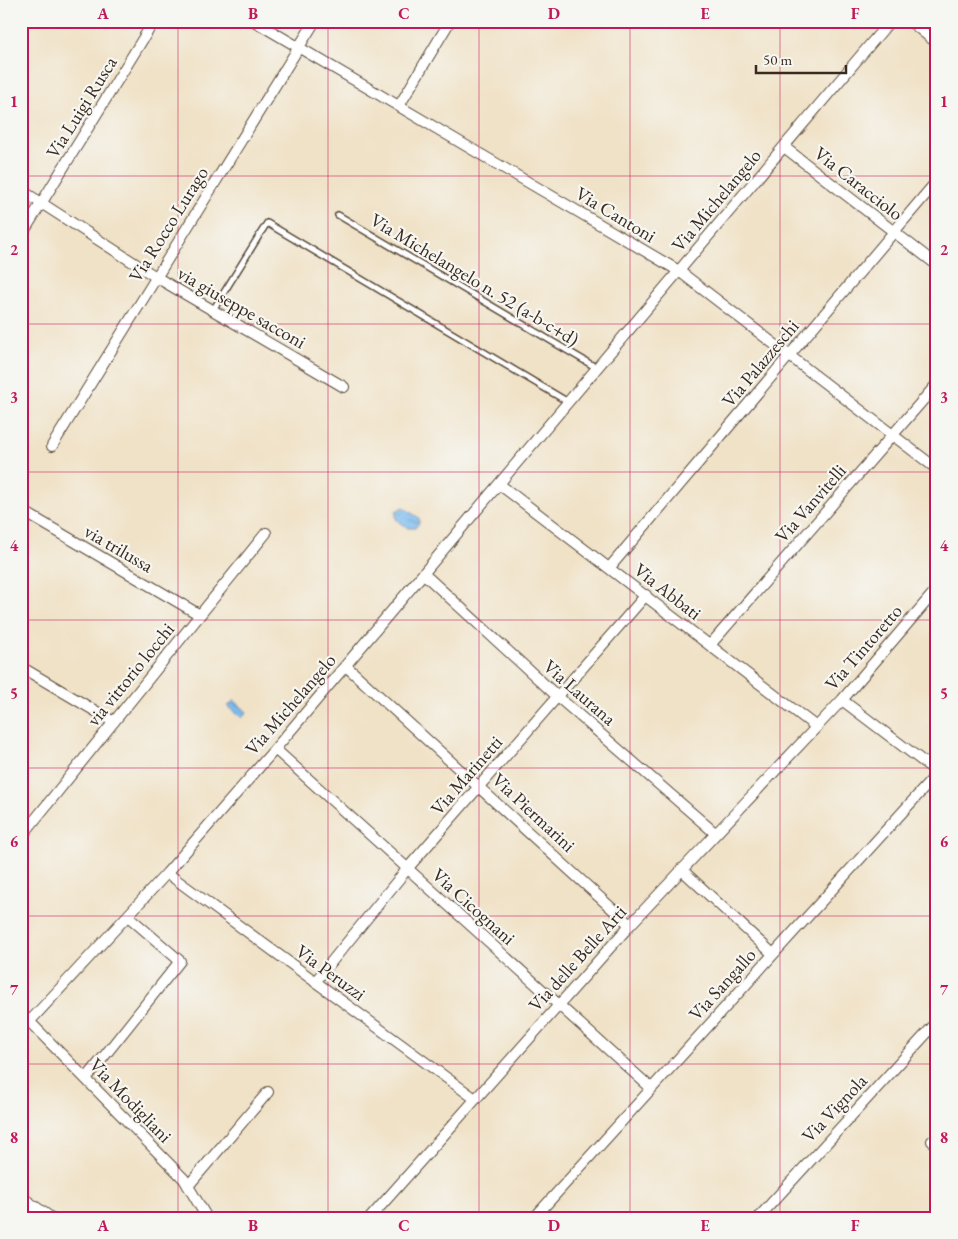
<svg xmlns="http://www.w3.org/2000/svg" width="958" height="1239" font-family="'EB Garamond',serif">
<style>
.water{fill:url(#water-ripples);stroke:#5a7286}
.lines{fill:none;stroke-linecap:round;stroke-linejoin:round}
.service-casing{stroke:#564637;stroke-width:8}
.minor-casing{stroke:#564637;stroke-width:12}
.secondary-casing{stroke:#564637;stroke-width:16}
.service{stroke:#fff;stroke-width:5}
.minor{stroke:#fff;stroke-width:10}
.secondary{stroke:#fff;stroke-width:14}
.grid{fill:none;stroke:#c2185b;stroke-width:1;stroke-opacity:0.55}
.labels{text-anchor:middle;stroke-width:4.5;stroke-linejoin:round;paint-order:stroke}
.street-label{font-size:19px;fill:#3b2a1e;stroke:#f6f6f2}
.neatline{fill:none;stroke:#c2185b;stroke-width:2}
.grid-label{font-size:16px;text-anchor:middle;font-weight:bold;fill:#c2185b}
</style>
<defs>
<pattern id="water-ripples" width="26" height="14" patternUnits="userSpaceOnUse" patternTransform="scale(1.25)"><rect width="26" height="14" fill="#7abbef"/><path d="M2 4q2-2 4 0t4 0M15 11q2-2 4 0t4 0" fill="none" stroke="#6598c1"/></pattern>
</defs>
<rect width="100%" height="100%" fill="#f6f6f2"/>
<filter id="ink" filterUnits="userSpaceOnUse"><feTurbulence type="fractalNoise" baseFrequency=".02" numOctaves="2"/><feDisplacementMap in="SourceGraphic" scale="10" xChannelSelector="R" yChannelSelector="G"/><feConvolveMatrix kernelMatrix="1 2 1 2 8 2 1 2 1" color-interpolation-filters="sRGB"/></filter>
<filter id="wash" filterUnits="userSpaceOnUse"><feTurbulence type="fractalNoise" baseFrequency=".0096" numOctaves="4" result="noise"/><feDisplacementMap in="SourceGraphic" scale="20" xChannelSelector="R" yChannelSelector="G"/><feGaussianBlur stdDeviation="1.12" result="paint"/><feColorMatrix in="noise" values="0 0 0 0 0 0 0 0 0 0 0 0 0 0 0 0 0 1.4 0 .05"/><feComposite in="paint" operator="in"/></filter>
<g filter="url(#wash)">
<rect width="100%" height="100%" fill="#f0e2c7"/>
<!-- water -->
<path class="water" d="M403,507L419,518V523L415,528H408L396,519V511Z
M234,700L247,712L242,718L228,706Z"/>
</g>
<g filter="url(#ink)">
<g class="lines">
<!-- service casing -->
<g class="service-casing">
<path id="service" d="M338,215L597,368
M213,310L267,223L568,402"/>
</g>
<!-- minor casing -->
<g class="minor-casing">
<path id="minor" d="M254,21L679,271L937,469
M910,21L937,43
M399,106L450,21
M784,147L937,265
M21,190L156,277L344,387
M21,236L154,21
M52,446L315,21
M499,484L815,726
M21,510L200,615
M610,567L937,181
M424,574L558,697L715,833
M710,645L937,384
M346,666L630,925
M21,667L114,722
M842,700L937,772
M275,749L651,1088
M21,837L266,533
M681,869L773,954
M167,873L474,1098
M315,982L407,869L646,595
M21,1013L184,1179L207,1218
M30,1021L167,873L275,749L890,21
M86,1079L180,961L128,916
M932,1141L937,1145
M188,1186L268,1092
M370,1218L630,925L842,700L937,589
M534,1218L937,774
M758,1218L937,1022"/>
</g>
<!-- secondary casing -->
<g class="secondary-casing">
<path id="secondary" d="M21,1199L48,1218"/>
</g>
<!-- service -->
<use href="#service" class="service"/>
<!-- minor -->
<use href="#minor" class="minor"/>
<!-- secondary -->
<use href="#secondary" class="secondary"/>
</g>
</g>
<!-- grid -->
<path class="grid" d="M178,21V1218M328,21V1218M479,21V1218M630,21V1218M780,21V1218M21,176H937M21,324H937M21,472H937M21,620H937M21,768H937M21,916H937M21,1064H937"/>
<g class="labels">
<!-- street labels -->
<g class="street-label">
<text transform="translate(81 107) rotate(-58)" y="7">Via Luigi Rusca</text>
<text transform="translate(859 183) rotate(38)" y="7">Via Caracciolo</text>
<text transform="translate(716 200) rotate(-50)" y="7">Via Michelangelo</text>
<text transform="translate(616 214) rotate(31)" y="7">Via Cantoni</text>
<text transform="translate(168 224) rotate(-58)" y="7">Via Rocco Lurago</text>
<text transform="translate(475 279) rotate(31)" y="7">Via Michelangelo n. 52 (a-b-c+d)</text>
<text transform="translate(242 307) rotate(30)" y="7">via giuseppe sacconi</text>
<text transform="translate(760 363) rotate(-50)" y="7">Via Palazzeschi</text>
<text transform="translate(810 503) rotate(-49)" y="7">Via Vanvitelli</text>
<text transform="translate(119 548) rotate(30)" y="7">via trilussa</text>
<text transform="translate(668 591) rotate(38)" y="7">Via Abbati</text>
<text transform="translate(863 647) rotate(-49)" y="7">Via Tintoretto</text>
<text transform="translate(130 674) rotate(-51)" y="7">via vittorio locchi</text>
<text transform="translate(580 692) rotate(41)" y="7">Via Laurana</text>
<text transform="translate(290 704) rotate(-49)" y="7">Via Michelangelo</text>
<text transform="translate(466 775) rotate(-49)" y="7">Via Marinetti</text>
<text transform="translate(534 812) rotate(43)" y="7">Via Piermarini</text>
<text transform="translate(474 906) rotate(42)" y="7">Via Cicognani</text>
<text transform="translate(577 958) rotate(-48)" y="7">Via delle Belle Arti</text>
<text transform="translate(331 972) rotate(36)" y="7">Via Peruzzi</text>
<text transform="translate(722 984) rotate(-48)" y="7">Via Sangallo</text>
<text transform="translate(131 1100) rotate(46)" y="7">Via Modigliani</text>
<text transform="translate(834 1108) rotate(-47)" y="7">Via Vignola</text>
</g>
</g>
<!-- margin -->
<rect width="958" height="1239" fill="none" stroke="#f6f6f2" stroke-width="55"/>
<!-- scale -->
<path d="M756 65v8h90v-8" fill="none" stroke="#3b2a1e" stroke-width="2.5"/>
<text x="763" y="65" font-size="15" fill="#3b2a1e" stroke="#f6f6f2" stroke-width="4" paint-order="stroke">50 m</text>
<rect x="28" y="28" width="902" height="1184" class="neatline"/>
<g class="grid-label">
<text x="103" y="19">A</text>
<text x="253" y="19">B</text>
<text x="404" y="19">C</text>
<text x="554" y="19">D</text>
<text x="705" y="19">E</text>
<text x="855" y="19">F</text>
<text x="14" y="107">1</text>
<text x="944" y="107">1</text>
<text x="14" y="255">2</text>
<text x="944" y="255">2</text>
<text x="14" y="403">3</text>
<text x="944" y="403">3</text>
<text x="14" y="551">4</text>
<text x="944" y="551">4</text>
<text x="14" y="699">5</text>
<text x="944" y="699">5</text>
<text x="14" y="847">6</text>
<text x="944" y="847">6</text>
<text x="14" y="995">7</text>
<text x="944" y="995">7</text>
<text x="14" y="1143">8</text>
<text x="944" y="1143">8</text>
<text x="103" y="1231">A</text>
<text x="253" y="1231">B</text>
<text x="404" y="1231">C</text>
<text x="554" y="1231">D</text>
<text x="705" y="1231">E</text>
<text x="855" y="1231">F</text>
</g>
</svg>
